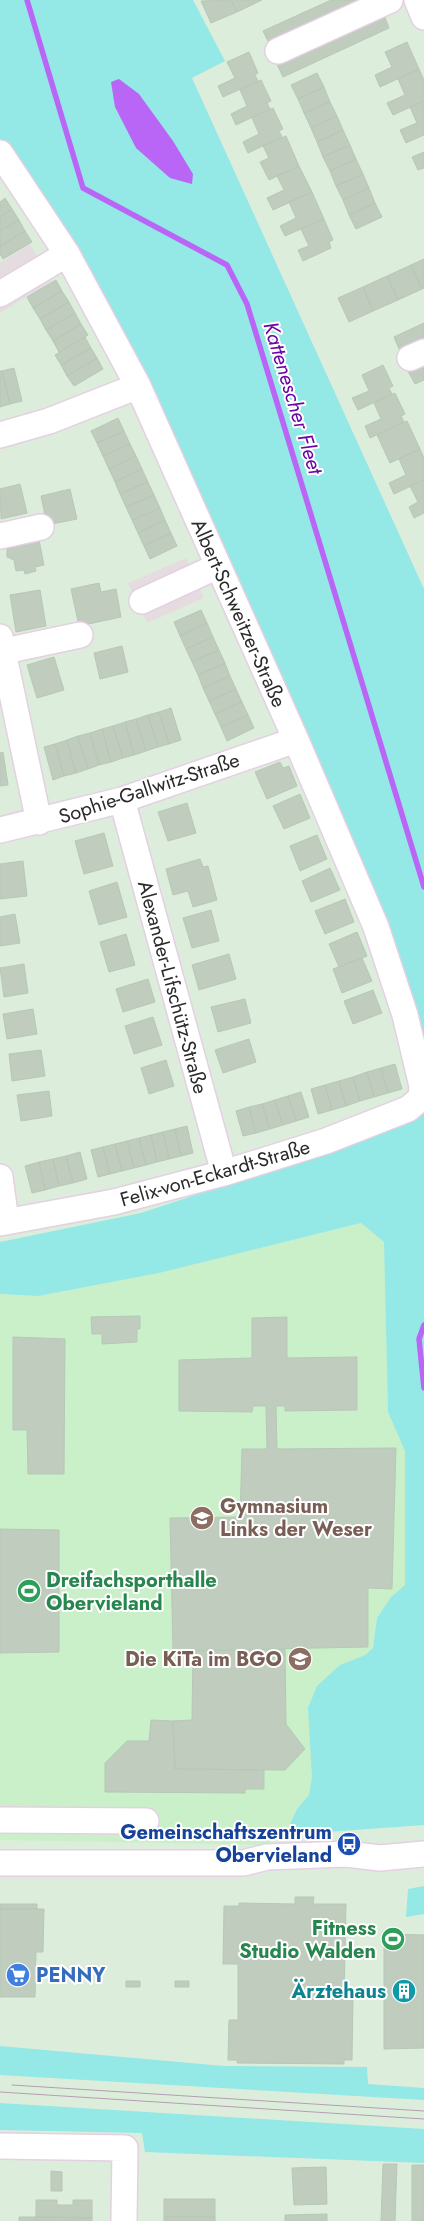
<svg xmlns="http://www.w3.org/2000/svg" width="424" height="2221" font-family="Jost,sans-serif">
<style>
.industrial{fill:#e5dce0}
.education{fill:#caf0c9}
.green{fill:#94e8e5}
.water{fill:#b966f7}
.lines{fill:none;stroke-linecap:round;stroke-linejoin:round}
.stream{stroke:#b966f7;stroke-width:5.5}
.building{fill:#bfccbe;stroke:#b6c9b5}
.minor-casing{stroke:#e4d0e2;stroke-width:28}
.minor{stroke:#fff;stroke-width:25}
.tram{stroke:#b69eb2;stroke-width:1}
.labels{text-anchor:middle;stroke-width:4;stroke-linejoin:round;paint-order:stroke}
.street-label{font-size:20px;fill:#2a2a2a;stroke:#fff}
.education-label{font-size:20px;font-weight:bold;fill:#785e54;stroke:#fff;text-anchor:start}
.leisure-label{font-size:20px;font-weight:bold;fill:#27864d;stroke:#fff;text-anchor:start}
.transit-label{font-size:20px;font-weight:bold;fill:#164399;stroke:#fff;text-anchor:end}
.shop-label{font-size:20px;font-weight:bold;fill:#366cbe;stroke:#fff;text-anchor:start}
.culture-label{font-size:20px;font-weight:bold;fill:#0d838f;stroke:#fff;text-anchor:end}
.water-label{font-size:21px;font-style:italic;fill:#6d04a5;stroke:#fff}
</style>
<rect width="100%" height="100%" fill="#ddeddb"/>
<!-- industrial -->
<path class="industrial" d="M30,244L52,281L0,313V263Z
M186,558L204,598L147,623L128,583Z"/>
<!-- education -->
<path class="education" d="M361,1223L384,1242L388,1412L405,1451V1585L391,1597L377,1618L373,1648L365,1655L340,1665L309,1795L297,1809L285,1835L265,1845L0,1840V1294L38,1296L159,1273Z"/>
<!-- green -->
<path class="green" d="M0,0H193L225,61L192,78L424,589V1066L301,732L0,142Z
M424,1103V1825L285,1835L297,1809L309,1795L312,1777L308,1708L317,1686L340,1665L365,1655L373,1648L377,1618L391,1597L405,1585V1451L388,1412L384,1242L361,1223L159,1273L38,1296L0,1294V1242L141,1213L271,1170Z
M424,1886V1914L406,1917L408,1889Z
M0,2046L224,2066L367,2067L368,2084L424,2088V2100L0,2075Z
M0,2103L424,2129V2163L145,2152L142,2133L0,2130Z"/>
<!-- water -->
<path class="water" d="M119,79L139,94L173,141L193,174L192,184L170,178L136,148L115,107L111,82Z"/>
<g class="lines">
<!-- stream -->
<path class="stream" d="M27,0L83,188L227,265L247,304L424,887
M424,1325L419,1339L424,1388"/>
</g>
<!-- building -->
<path class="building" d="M231,0L237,12L211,23L201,1Z
M231,0H262L237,12Z
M331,0H362L269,43L263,31Z
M384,15L389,28L283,77L277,64Z
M407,42L419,69L380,87L375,75L392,67L385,52Z
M249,52L258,73L255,75L258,81L223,97L218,86L235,78L227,62Z
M419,69L424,80V101L393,115L387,103L405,95L398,79Z
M317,73L324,87L298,99L291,85Z
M261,80L271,101L267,103L270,109L236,125L231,114L247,106L240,90Z
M324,87L330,102L304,113L298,99Z
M424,101V135L406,143L400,130L417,123L410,107Z
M330,102L337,116L311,128L304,113Z
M273,108L283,129L279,131L282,137L248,153L243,142L259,134L252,118Z
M337,116L343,130L317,142L311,128Z
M343,130L350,145L323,157L317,142Z
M286,136L299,166L269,180L260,162L269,158L263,146Z
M350,145L356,159L330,171L323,157Z
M424,152V168L418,170L412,157Z
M356,159L363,174L336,186L330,171Z
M299,166L312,192L273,210L267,198L284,190L277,176Z
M363,174L369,188L343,200L336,186Z
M369,188L375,203L349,215L343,200Z
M312,192L324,219L285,236L280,226L296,218L289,202Z
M5,198L12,209L0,217V202Z
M375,203L382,217L356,229L349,215Z
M12,209L19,220L0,231V217Z
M324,219L333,240L329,242L331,248L303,261L298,250L309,246L301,229Z
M19,220L25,231L0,246V231Z
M25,231L32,242L3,259L0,254V246Z
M424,259V288L422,289L411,265Z
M411,265L422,289L398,300L387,276Z
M387,276L398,300L373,311L363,287Z
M56,280L62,291L33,308L27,297Z
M363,287L373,311L349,322L338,298Z
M62,291L69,302L40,319L33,308Z
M69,302L75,313L46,330L40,319Z
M75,313L81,324L53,341L46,330Z
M424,323V339L399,349L394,337Z
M81,324L88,335L59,352L53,341Z
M85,337L91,348L61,365L55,355Z
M91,348L97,358L67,376L61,365Z
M97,358L103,369L74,386L67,376Z
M424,363V380L415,384L408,371Z
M383,365L393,386L389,388L392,394L358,410L352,398L369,391L362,375Z
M14,368L22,401L10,404L2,371Z
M0,371H2L10,404L0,407Z
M395,393L405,414L401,416L404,422L370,438L365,426L381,419L374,403Z
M118,418L124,431L97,443L91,431Z
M407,421L420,449L390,463L377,435Z
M124,431L130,444L103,456L97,443Z
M130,444L136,456L109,469L103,456Z
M420,449L424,458V480L394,494L389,483L406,475L399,459Z
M136,456L142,469L115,482L109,469Z
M142,469L148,482L120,494L115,482Z
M424,480V513L414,518L409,507L418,502L410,486Z
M148,482L154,495L126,507L120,494Z
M20,484L27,513L1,519L0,489Z
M70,489L77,519L47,525L41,496Z
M154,495L160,508L132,520L126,507Z
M160,508L165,520L138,533L132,520Z
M165,520L171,533L144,546L138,533Z
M171,533L177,546L150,559L144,546Z
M39,540L44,565L35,567L36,571L25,574L24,570L16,571L14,560L7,557V549Z
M99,583L101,592L116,589L121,617L79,626L71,589Z
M40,590L46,626L16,632L10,595Z
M201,610L207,623L180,636L174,622Z
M207,623L213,637L186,649L180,636Z
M213,637L219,650L192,662L186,649Z
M122,646L128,672L100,679L94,653Z
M219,650L225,663L198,675L192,662Z
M54,657L64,690L37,698L27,665Z
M225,663L230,676L203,688L198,675Z
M230,676L236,689L209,701L203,688Z
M236,689L242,702L215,714L209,701Z
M242,702L248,715L221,727L215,714Z
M171,708L181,740L169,744L159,712Z
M159,712L169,744L158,747L148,715Z
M148,715L158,747L146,751L136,719Z
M248,715L254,728L227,741L221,727Z
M136,719L146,751L134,755L125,722Z
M125,722L134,755L123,758L113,726Z
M113,726L123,758L111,762L102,729Z
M102,729L111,762L99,765L90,733Z
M90,733L99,765L88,769L78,736Z
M78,736L88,769L76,773L67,740Z
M67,740L76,773L64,776L55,744Z
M55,744L64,776L53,780L44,747Z
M3,752L8,785L0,786V753Z
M280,762L283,768L289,766L297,786L267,799L255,772Z
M300,794L310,818L284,829L273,806Z
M187,803L196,833L168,841L158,812Z
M104,833L113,866L84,874L75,841Z
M317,835L327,859L300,871L290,846Z
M200,859L203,867L208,866L217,900L193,907L188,891L173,895L166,869Z
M23,861L27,896L0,899V864Z
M330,868L340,890L311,902L302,881Z
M117,882L127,917L99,925L89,891Z
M345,899L354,922L325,934L315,911Z
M211,910L219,941L192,948L183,918Z
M15,914L20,943L0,946V917Z
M357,932L367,956L339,967L329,944Z
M126,934L135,965L109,972L100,942Z
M229,954L236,979L199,990L192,965Z
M362,958L372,981L342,993L333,969Z
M24,964L28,993L4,997L0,968Z
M148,979L155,1002L123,1012L116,989Z
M373,990L382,1013L353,1024L344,1001Z
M245,999L251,1023L218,1032L211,1007Z
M33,1009L37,1034L7,1039L3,1014Z
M153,1017L162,1045L134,1054L125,1026Z
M249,1039L256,1062L223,1073L215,1050Z
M41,1050L45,1076L12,1081L9,1054Z
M166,1060L174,1086L149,1094L141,1068Z
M395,1064L402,1089L388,1093L381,1068Z
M381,1068L388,1093L374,1097L367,1072Z
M367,1072L374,1097L360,1101L353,1077Z
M353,1077L360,1101L346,1106L339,1081Z
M339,1081L346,1106L332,1110L325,1085Z
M325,1085L332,1110L318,1114L311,1089Z
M49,1091L52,1116L21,1121L17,1095Z
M301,1092L309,1117L296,1121L288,1096Z
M288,1096L296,1121L283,1125L275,1100Z
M275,1100L283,1125L270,1129L262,1104Z
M262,1104L270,1129L256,1133L249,1107Z
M249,1107L256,1133L243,1136L236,1111Z
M187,1126L193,1153L181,1156L175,1129Z
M175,1129L181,1156L169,1159L163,1132Z
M163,1132L169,1159L157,1162L151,1135Z
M151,1135L157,1162L146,1165L139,1138Z
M139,1138L146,1165L134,1168L127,1141Z
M127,1141L134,1168L122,1171L115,1144Z
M115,1144L122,1171L110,1174L103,1147Z
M103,1147L110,1174L98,1177L91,1150Z
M80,1152L87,1179L73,1183L66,1156Z
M66,1156L73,1183L59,1186L53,1159Z
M53,1159L59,1186L45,1190L39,1162Z
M39,1162L45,1190L32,1193L25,1166Z
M140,1316V1329H137V1342L102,1344V1334H92L91,1317Z
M287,1317V1358L357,1357V1410L285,1411V1406H276L277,1449L396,1448L392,1589L368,1588V1647L173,1651L170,1518L240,1517L242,1449H267L266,1406H253L252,1412L179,1411V1360L252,1358V1318Z
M13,1337L65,1339L64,1474H28L27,1430H13Z
M0,1529L59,1530V1652L0,1653Z
M285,1649L286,1724L305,1749L285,1770L175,1769L173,1721L192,1720L193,1651Z
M151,1720L173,1721L175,1769L264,1770V1789H245V1793L105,1792V1763L127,1741H149Z
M295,1897H314L313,1904H346L344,1998H353L352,2060H344V2064L237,2063V2060H228L229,2020H238V1964H223L224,1906H239V1903L295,1904Z
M0,1904H37V1909H0Z
M0,1909H44L43,1952H36L35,1997H0Z
M384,1934L424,1935V2048L384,2049Z
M126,1981H140V1987H126Z
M175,1981H189V1987H175Z
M383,2164H397L395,2221H381Z
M412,2165H424V2221H412Z
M326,2167L327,2204L294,2205L292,2168Z
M51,2171L62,2172V2191H51Z
M164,2199H215V2217H164Z
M36,2200H57V2205H73V2200H92V2218L36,2217Z
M327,2214V2221H285V2215Z
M19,2217H36V2221H19Z
M36,2217L92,2218V2221H36Z
M164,2217H215V2221H164Z"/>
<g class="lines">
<!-- minor casing -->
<g class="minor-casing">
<path id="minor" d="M417,0L424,17
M278,51L390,0
M0,153L67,254L138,386L296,740L376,927L405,1015L422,1086L421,1098L408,1109L326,1141L224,1173L114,1202L0,1223
M0,294L67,254
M410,358L424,352
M0,435L49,421L138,386
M0,536L41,527
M142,601L218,566
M0,637L39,822
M0,652L80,635
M122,800L224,1173
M0,830L122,800L296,740
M0,1177L6,1222
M0,1820L146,1821
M0,1863H243L267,1857L346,1854L380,1858L424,1854
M0,2146L125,2148L124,2221"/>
</g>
<!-- minor -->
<use href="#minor" class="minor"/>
<!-- tram -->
<path class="tram" d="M12,2085L424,2111
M0,2092L424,2119"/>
</g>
<!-- icons -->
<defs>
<g id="school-disc" transform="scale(1.25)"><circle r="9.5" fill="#8d6e63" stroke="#fff"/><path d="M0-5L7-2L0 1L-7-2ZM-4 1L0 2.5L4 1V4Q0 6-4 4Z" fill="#fff"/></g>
<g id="stadium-disc" transform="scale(1.25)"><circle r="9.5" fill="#2e9e5b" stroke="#fff"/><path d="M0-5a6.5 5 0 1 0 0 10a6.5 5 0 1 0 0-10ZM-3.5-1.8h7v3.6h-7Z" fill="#fff"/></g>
<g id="bus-disc" transform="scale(1.25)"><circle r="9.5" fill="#1a4fb4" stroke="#fff"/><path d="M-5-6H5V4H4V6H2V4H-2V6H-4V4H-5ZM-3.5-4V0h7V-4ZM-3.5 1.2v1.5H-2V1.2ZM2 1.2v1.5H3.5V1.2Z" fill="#fff"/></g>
<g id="supermarket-disc" transform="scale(1.25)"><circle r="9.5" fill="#3f7fe0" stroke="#fff"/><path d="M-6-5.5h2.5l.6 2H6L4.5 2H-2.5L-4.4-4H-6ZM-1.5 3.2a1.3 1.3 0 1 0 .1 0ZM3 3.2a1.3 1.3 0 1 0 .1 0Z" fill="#fff"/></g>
<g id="building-disc" transform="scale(1.25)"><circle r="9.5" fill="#0f9aa8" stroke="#fff"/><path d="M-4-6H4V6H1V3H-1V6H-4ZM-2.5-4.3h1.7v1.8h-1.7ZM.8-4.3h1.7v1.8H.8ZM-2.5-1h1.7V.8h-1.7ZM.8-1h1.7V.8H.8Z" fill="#fff"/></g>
</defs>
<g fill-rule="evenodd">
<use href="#school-disc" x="202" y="1518"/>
<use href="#stadium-disc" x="29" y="1591"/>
<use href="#school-disc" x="300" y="1659"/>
<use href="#bus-disc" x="349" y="1844"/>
<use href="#stadium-disc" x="393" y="1939"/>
<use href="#supermarket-disc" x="18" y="1975"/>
<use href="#building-disc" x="404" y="1991"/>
</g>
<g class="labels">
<!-- street labels -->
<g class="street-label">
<text transform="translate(239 613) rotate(66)" y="7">Albert-Schweitzer-Straße</text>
<text transform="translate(149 788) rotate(-18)" y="7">Sophie-Gallwitz-Straße</text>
<text transform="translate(173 987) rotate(75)" y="7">Alexander-Lifschütz-Straße</text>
<text transform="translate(215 1173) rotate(-16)" y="7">Felix-von-Eckardt-Straße</text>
</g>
<!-- education labels -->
<g class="education-label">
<text x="220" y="1513">Gymnasium<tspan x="220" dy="23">Links der Weser</tspan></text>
<text x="282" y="1666" text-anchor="end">Die KiTa im BGO</text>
</g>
<!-- leisure labels -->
<g class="leisure-label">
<text x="46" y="1587">Dreifachsporthalle<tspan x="46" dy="23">Obervieland</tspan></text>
<text x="376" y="1935" text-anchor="end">Fitness<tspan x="376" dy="23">Studio Walden</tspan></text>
</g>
<!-- transit labels -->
<g class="transit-label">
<text x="332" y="1839">Gemeinschaftszentrum<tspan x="332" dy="23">Obervieland</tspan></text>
</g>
<!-- shop labels -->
<g class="shop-label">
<text x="36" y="1982">PENNY</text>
</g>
<!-- culture labels -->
<g class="culture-label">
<text x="386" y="1998">Ärztehaus</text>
</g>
<!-- water labels -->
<g class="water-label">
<text transform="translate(293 398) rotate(73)" y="7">Kattenescher Fleet</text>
</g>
</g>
</svg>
